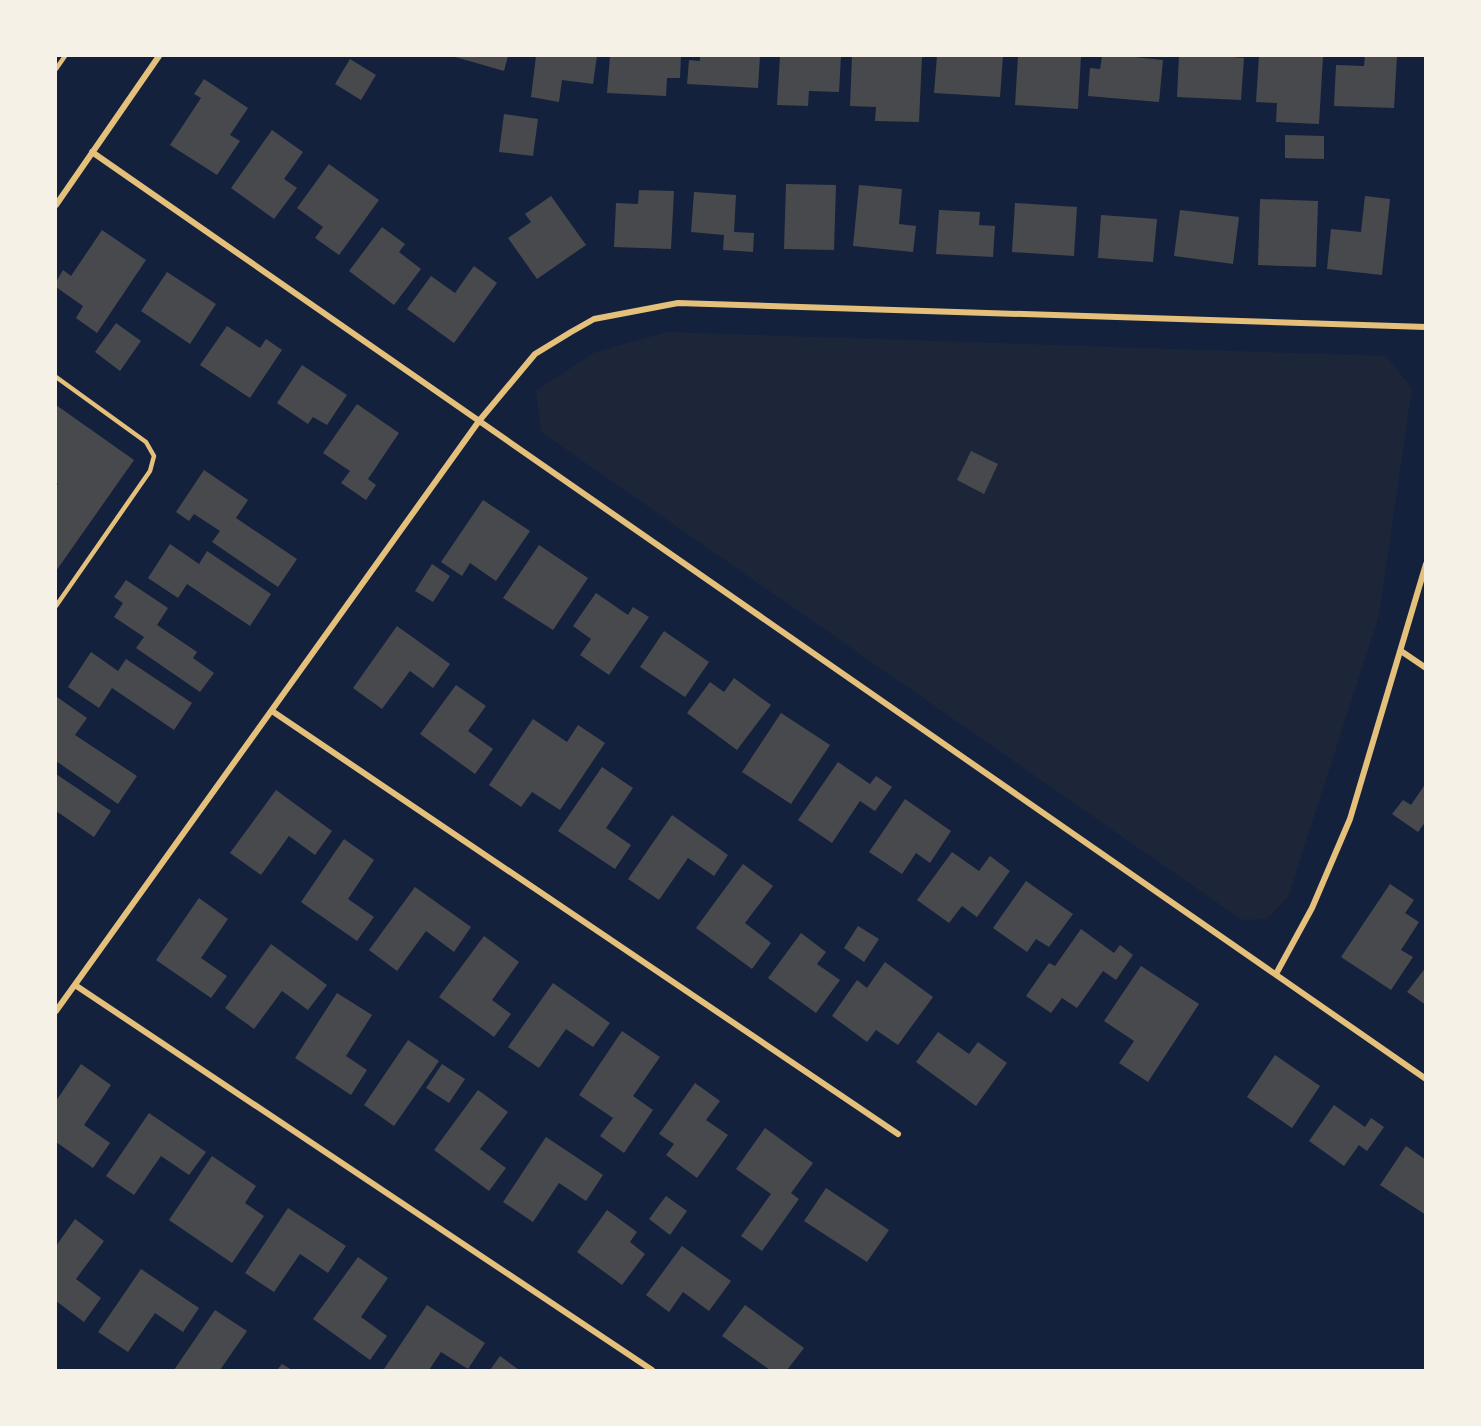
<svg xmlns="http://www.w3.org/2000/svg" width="1481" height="1426" font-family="'PT Sans',sans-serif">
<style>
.green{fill:#1d2539}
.building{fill:#48494c}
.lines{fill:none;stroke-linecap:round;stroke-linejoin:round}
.service{stroke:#e5c07b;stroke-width:4.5}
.minor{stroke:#e5c07b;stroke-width:6}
</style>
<rect width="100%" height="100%" fill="#14213d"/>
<!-- green -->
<path class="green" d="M667,332L1386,356L1412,388L1379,615L1288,897L1267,919L1242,920L541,432L536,391L595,352Z"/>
<!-- building -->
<path class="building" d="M452,56H508L504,71Z
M536,56H597L593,84L562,80L559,102L531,97Z
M610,56H681L680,78H667L666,96L607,93Z
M700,56H760L758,88L687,84L689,60L700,61Z
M780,56H841L839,92L809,91L808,106L777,105Z
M852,56H922L919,122L875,121L876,107L850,106Z
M937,56H1003L1000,97L934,93Z
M1018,56H1081L1078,109L1015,105Z
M1102,56H1134V57L1163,60L1159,102L1088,96L1090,68L1100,69Z
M1179,56H1220L1244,58L1241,100L1177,97Z
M1259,56L1323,57L1319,124L1276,122L1277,103L1256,102Z
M1365,56H1397L1394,108L1334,106L1336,65L1364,66Z
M350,59L376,75L361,100L335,84Z
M204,79L248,108L230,135L240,141L217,175L170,145L201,98L194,94Z
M504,114L538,119L533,156L499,152Z
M272,130L303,152L284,179L297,188L274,219L231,188Z
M1285,135L1324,136V159L1285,158Z
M329,164L379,200L339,255L315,238L323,227L297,208Z
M786,184L836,185L834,250L784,249Z
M859,185L902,189L899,224L916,226L913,252L853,246Z
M639,190L674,191L671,249L614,247L616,203L638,204Z
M694,192L736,195L734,232L754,233L753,252L723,250L724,235L691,232Z
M551,196L586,245L537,279L508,238L531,222L525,214Z
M1365,196L1390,199L1382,275L1327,269L1331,229L1361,232Z
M1260,199L1318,201L1316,267L1258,265Z
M1015,203L1077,207L1074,256L1012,252Z
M939,210L980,212L979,225L995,226L993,257L936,254Z
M1180,210L1239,217L1233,264L1174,256Z
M1101,215L1157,219L1153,262L1098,258Z
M382,227L405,244L399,252L421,269L394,305L349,271Z
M102,230L146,260L97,333L76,318L83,306L56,287V282L63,270L71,276Z
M474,266L497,283L454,343L407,309L431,276L455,293Z
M167,272L216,304L190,344L141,311Z
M116,323L141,341L120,371L95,352Z
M227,326L260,348L266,339L282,350L250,398L200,365Z
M302,365L347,395L327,425L313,417L308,424L277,403Z
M357,404L399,433L368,479L376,485L366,500L341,483L350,471L323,453Z
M56,405L134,460L56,571V487L58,484L56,482Z
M971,451L998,464L984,494L957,480Z
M204,470L248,500L236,518L297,559L278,587L212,542L220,531L194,514L189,521L176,512Z
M483,500L530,531L496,581L470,563L462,576L441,562Z
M170,544L199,564L207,551L271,594L250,626L187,584L178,598L148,578Z
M539,545L588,578L553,630L503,598Z
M432,564L450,576L433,602L415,591Z
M126,580L168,608L157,625L197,652L193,658L214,673L200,692L136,648L144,637L114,617L123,603L114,597Z
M596,593L628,615L633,607L649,617L609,675L580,655L591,639L573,626Z
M397,626L450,664L433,688L410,671L382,709L353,688Z
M664,631L709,662L685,697L640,667Z
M91,652L118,671L126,659L192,703L174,730L112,688L99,708L68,687Z
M734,678L771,705L737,750L687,713L710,682L724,692Z
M456,685L486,706L468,731L493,749L475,774L420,734Z
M57,697L87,718L75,735L137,776L118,804L56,761Z
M781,713L830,745L791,804L742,772Z
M533,719L567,742L578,725L605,743L560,810L532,792L521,807L489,785Z
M838,762L870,784L876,776L892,787L875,811L860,801L832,843L798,820Z
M602,767L633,788L606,828L631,845L615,869L558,831Z
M56,774L111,811L94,837L56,811Z
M1426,783V821L1418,832L1392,814L1403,800L1411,805Z
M276,790L332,831L315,855L289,836L261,875L230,853Z
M905,799L951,831L930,863L916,853L902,874L869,852Z
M672,815L728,855L714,876L688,858L659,900L628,879Z
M344,839L374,860L348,899L374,917L357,941L301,902Z
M952,852L979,871L990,856L1010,871L977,917L962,906L949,923L917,900Z
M743,864L773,886L745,923L771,943L752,969L696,928Z
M1026,881L1073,914L1049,947L1036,939L1027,952L993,928Z
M1390,884L1414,900L1405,913L1419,922L1401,950L1413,957L1391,990L1341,957Z
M415,887L471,927L454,952L426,931L397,971L369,950Z
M199,898L228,919L201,958L227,976L211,998L156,960Z
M858,926L879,939L864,962L844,948Z
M1081,929L1114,953L1120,945L1133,955L1116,980L1103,971L1077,1008L1062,998L1051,1013L1026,996L1049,963L1055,966Z
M801,933L826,952L817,964L840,980L816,1013L768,978Z
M484,936L519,962L492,1000L511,1014L494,1037L439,997Z
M271,944L327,985L308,1010L282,991L254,1029L225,1008Z
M885,962L933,997L898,1045L876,1030L867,1042L832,1016L857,980L867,988Z
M1141,966L1199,1004L1148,1082L1119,1063L1134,1041L1104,1021Z
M1426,967V1005L1407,992Z
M553,983L610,1023L593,1047L566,1029L539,1068L508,1047Z
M337,993L372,1015L346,1056L367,1070L351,1095L295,1058Z
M622,1031L660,1057L633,1096L653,1110L624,1153L600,1136L613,1118L579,1095Z
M938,1032L969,1054L978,1042L1007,1063L976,1106L916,1062Z
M408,1040L439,1061L394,1126L364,1105Z
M1275,1055L1320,1086L1292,1128L1247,1097Z
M81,1064L111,1085L84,1125L110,1143L93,1168L56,1142V1101Z
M442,1064L465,1079L449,1103L426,1088Z
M695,1083L720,1101L706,1120L728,1135L697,1178L666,1155L674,1144L659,1134Z
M478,1090L508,1112L480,1149L506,1168L489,1191L434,1150Z
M1334,1105L1365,1127L1371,1118L1384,1127L1367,1151L1359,1145L1344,1166L1309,1141Z
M149,1113L206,1152L189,1175L161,1156L134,1195L106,1176Z
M765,1128L813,1163L791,1193L799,1199L762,1251L741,1236L771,1194L736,1169Z
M546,1137L603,1175L586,1201L559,1183L533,1222L503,1202Z
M1406,1146L1426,1160V1215L1380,1185Z
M212,1156L256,1186L245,1203L264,1216L232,1263L169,1220Z
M826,1188L889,1230L867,1262L804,1221Z
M666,1196L687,1211L670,1235L649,1219Z
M288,1208L346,1246L328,1273L300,1254L274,1292L245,1273Z
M607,1210L637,1232L630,1242L645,1254L622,1285L577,1252Z
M75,1219L104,1241L76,1279L101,1298L84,1322L56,1301V1246Z
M682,1246L731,1281L709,1311L683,1292L669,1312L646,1295Z
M358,1257L388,1278L361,1317L387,1336L370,1360L313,1319Z
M141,1269L199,1308L183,1332L155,1313L128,1352L98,1332Z
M427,1305L485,1343L468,1369L441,1352L429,1370H386L384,1369Z
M745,1305L804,1348L787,1370H770L722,1336Z
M215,1310L247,1331L220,1370H174Z
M500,1356L519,1370H490Z
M282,1364L292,1370H277Z"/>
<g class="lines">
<!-- service -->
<path class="service" d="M56,69L65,56
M56,377L146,442L154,456L150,471L56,606"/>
<!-- minor -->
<path class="minor" d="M92,152L1426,1079
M56,205L159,56
M1401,651L1426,668
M272,711L898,1134
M1276,974L1312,908L1350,819L1426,564
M75,985L652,1370
M56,1011L479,421L535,354L571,332L594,319L678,303L1426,327"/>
</g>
<!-- border -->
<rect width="1481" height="1426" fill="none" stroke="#f6f1e7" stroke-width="114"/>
</svg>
